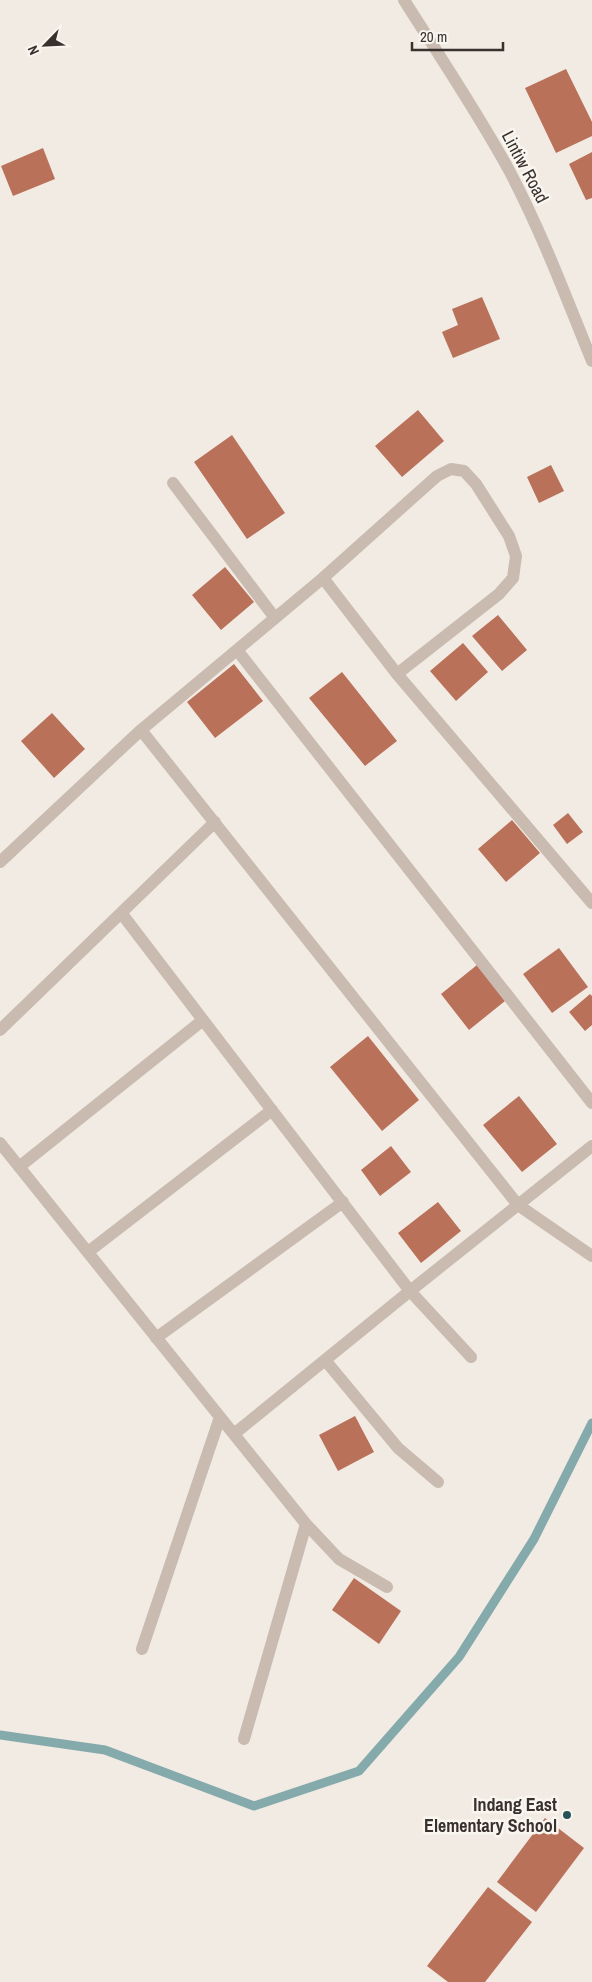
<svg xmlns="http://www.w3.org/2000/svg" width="592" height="1982" font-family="'Archivo Narrow',sans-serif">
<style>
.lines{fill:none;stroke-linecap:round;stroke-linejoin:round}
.stream{stroke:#85aaac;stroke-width:9}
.building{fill:#b9715a}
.service{stroke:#c9bbb0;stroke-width:12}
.minor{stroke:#c9bbb0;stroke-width:12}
.tertiary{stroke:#c9bbb0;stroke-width:12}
.poi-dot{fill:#265357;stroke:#f9f5ef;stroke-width:2}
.labels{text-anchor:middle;stroke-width:5;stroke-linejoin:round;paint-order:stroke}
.street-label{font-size:18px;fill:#39312d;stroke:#f9f5ef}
.poi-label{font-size:18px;font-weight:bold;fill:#39312d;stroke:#f9f5ef;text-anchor:end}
</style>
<rect width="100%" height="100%" fill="#f2ebe3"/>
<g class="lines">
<!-- stream -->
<path class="stream" d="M0,1735L105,1750L254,1806L359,1771L459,1657L534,1539L592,1423"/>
</g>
<!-- building -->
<path class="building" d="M566,69L592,122V136L556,153L525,88Z
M43,148L55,179L13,196L1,166Z
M592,152V198L586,200L569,164Z
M482,297L500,339L453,358L442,332L458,325L452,309Z
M418,410L444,441L402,477L375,446Z
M232,435L285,513L247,539L194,462Z
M551,465L564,491L539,503L527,477Z
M225,567L254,602L221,630L192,595Z
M498,615L527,650L502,671L472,636Z
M463,643L488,672L456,701L430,671Z
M234,664L263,701L215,738L187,702Z
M342,672L397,741L365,766L309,698Z
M52,713L85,749L54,778L21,741Z
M568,813L583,832L567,844L553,825Z
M512,820L540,853L506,882L478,849Z
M559,948L588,987L552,1013L523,974Z
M477,965L505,1001L469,1030L441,994Z
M590,994L592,996V1025L585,1031L569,1012Z
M368,1036L419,1100L382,1131L330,1067Z
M519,1096L557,1144L522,1172L483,1125Z
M391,1146L411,1172L380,1196L361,1170Z
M438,1202L461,1231L421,1263L398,1233Z
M355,1416L374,1452L338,1471L319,1435Z
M354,1578L401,1611L379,1644L332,1610Z
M545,1818L584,1848L536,1912L497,1882Z
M488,1887L532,1922L485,1982H448L427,1966Z"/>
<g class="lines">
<!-- service -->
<path class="service" d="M173,483L275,618"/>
<!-- minor -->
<path class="minor" d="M323,578L397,674L592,903
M237,650L592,1103
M141,730L518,1205L592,1256
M0,862L141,730L323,578L437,476L451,469L464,471L476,484L509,536L516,556L513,578L499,594L397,674
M122,914L410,1291L471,1357
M0,1030L215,822
M0,1143L306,1524L339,1559L387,1587
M19,1167L203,1020
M88,1252L272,1110
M156,1338L343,1202
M325,1360L398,1448L438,1482
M234,1434L410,1291L592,1146
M142,1649L220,1417
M244,1739L306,1524"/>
<!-- tertiary -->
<path class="tertiary" d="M404,0C440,57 478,113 510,172C542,233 566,297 592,361"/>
</g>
<!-- markers -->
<circle class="poi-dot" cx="567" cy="1815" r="5"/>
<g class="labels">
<!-- street labels -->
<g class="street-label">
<text transform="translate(525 167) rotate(62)" y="6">Lintiw Road</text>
</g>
<!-- poi labels -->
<g class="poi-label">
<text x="557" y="1811">Indang East<tspan x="557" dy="21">Elementary School</tspan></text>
</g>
</g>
<!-- north arrow -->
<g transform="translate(45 45) rotate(246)" stroke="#f9f5ef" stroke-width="4" paint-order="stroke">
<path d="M0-4L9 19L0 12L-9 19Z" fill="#39312d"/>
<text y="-8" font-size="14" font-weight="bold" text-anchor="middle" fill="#39312d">N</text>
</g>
<!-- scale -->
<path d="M412 42v8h91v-8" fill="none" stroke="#39312d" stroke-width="2.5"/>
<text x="420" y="42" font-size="15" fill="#39312d" stroke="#f9f5ef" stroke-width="4" paint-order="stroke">20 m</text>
</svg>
